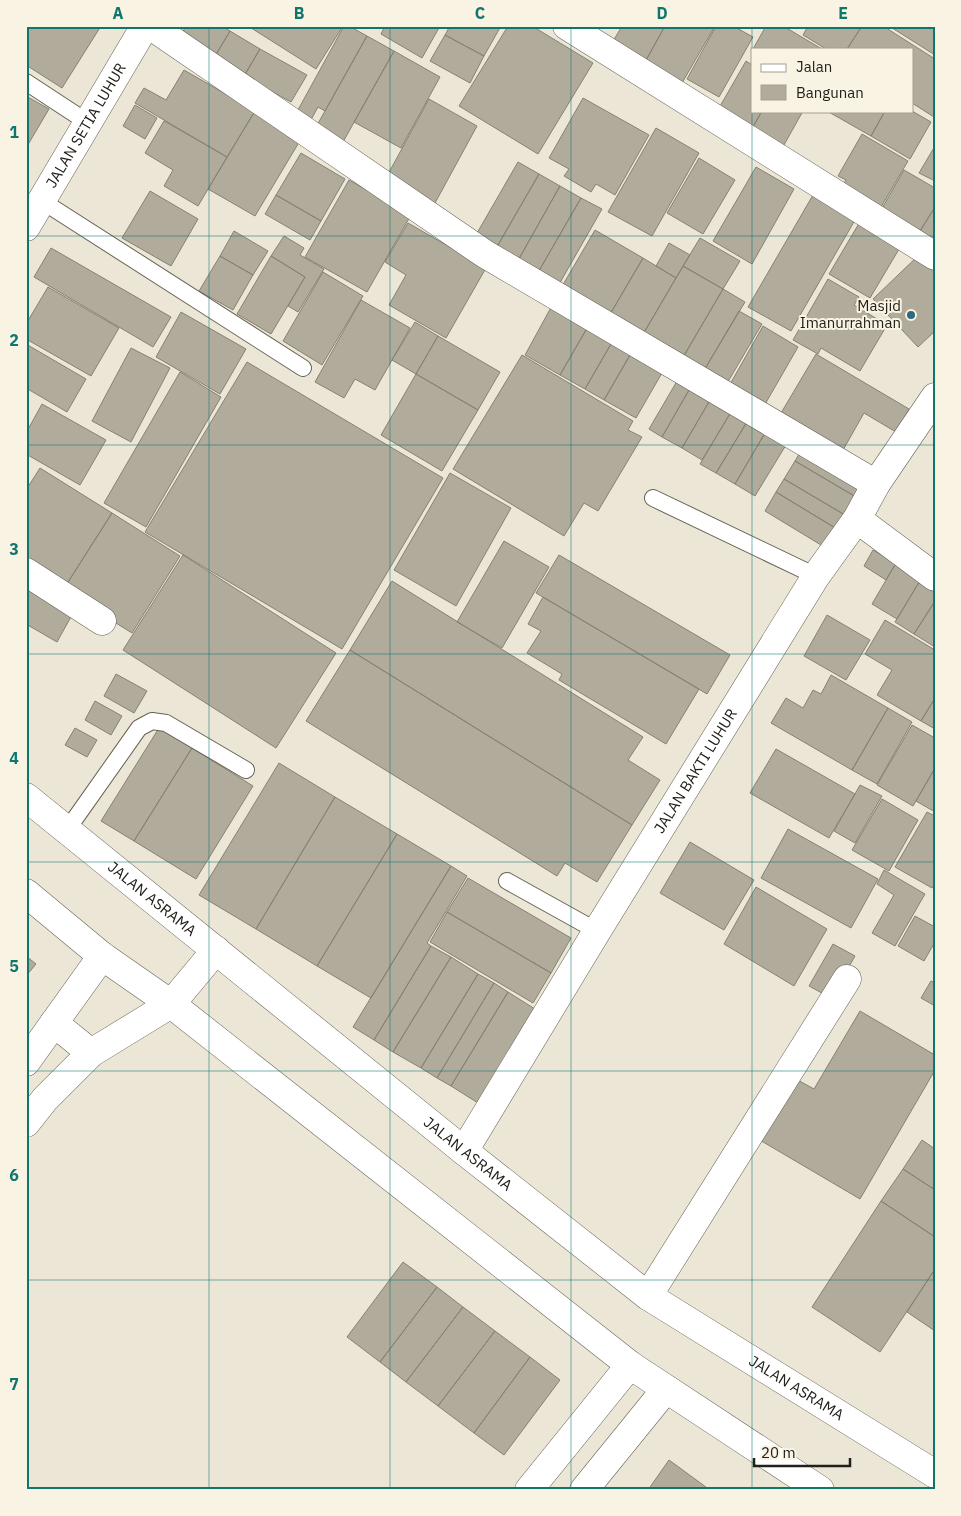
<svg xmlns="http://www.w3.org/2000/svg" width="961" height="1516" font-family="'IBM Plex Sans',sans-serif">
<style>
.building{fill:#b1ab9c;stroke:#868172}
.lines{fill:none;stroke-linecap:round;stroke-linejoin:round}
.service-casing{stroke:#676255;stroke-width:18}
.minor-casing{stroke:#676255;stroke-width:29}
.trunk-casing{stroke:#676255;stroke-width:29}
.service{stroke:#fff;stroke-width:16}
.minor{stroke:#fff;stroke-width:28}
.trunk{stroke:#fff;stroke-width:28}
.grid{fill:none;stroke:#0f766e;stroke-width:1;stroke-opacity:0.55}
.poi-dot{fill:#2e6981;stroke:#f9f3e3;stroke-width:2}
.labels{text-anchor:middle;stroke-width:4;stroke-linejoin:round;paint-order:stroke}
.street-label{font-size:15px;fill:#22201b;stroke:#f9f3e3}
.poi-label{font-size:15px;fill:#22201b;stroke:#f9f3e3;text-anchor:end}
.neatline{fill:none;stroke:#0f766e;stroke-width:2}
.grid-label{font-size:16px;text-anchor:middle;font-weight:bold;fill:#0f766e}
</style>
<rect width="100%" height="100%" fill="#ece6d6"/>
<!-- building -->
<path class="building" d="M26,26H101L62,88L26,65Z
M186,26H221L230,31L214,58L179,38Z
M248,26H343L316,69Z
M344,26H349L367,36L325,111L318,107L307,127L293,119Z
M385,26H440L422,58L381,34Z
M450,26H501L484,56L445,35Z
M508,26H532L593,63L538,154L459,106Z
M622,26H665L645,62L612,43Z
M665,26H715L682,83L645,62Z
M716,26H733L753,37L719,97L687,79Z
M766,26H783L822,49H753Z
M808,26H862L847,49H826L803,35Z
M862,26H883L935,59L934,117L912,103V49H847Z
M889,26H935V55Z
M230,31L260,49L244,76L214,58Z
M445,35L484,56L470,83L430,61Z
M367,36L394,51L343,142L316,127Z
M260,49L307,75L291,102L244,76Z
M394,51L440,77L401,148L354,122Z
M746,61L752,65V111H762L749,134L715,115Z
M184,70L255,111L227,157L135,103L144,88L166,100Z
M26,96L49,109L26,148Z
M583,98L649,135L615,195L596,184L591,192L564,176L569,169L549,158Z
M429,99L477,126L435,203L387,176Z
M135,105L157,118L145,139L123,126Z
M255,111L301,139L255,216L208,189Z
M762,111H803L780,152L749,134Z
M827,111H885L871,136Z
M885,111H912L931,122L910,159L871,136Z
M164,121L227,157L198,206L164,186L173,170L145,153Z
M656,128L699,153L652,236L608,212Z
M862,134L908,161L881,207L843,185L846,180L838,176Z
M935,146V181L919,173Z
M301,153L345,179L321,221L276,195Z
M699,158L735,180L703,234L667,213Z
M518,162L539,174L494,252L473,240Z
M756,167L794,189L752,264L713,241Z
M904,170L935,188V207L915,239L877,217Z
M539,174L560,186L516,264L494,252Z
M349,180L411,215L367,292L305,257Z
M560,186L581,198L536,276L516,264Z
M150,191L198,219L171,266L122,238Z
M276,195L321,221L310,240L265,214Z
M813,195L855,220L791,331L748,307Z
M581,198L602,209L557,288L536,276Z
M935,207V250L915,239Z
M864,215L905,239L870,298L829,274Z
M408,223L486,268L446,338L389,305L406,275L385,262Z
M595,230L643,258L609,316L561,288Z
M234,231L268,251L253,275L220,256Z
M284,236L304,248L300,255L324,269L298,312L288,306L305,277L271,256Z
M700,238L740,261L723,289L683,266Z
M669,243L690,255L676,278L656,266Z
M51,248L171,317L153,347L34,277Z
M921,253L935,268V331L918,347L873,299Z
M220,256L253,275L233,310L199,291Z
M271,256L305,277L271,334L237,314Z
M643,258L676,278L642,336L609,316Z
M683,266L723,289L682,359L642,336Z
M323,272L363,296L322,365L283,341Z
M828,279L859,297L854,305L887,325L860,371L821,348L818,354L793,340Z
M48,287L119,328L91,376L26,339V324Z
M723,289L745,302L703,372L682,359Z
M361,300L410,328L375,390L355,379L344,398L315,382Z
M554,302L590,323L560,375L525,355Z
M739,311L762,324L726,385L703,372Z
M181,312L246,349L220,394L156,357Z
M415,322L438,336L416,374L392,360Z
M590,323L615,337L585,389L560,375Z
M763,326L798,347L764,406L729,386Z
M438,336L500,372L478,410L416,374Z
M615,337L634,348L604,400L585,389Z
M26,344L86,379L67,412L26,388Z
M131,348L170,368L131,442L92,421Z
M634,348L666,366L636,418L604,400Z
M816,354L909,409L896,432L864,413L843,450L781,413Z
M522,355L633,421L628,430L642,437L598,511L584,503L564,536L453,469Z
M247,362L443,478L342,649L145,532Z
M180,372L221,397L146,527L104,503Z
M416,374L478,410L442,471L381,435Z
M680,376L693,383L662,437L649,429Z
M693,383L713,395L682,448L662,437Z
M713,395L734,407L702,460L682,448Z
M42,404L106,440L80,485L26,454V433Z
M734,407L750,417L716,473L700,464Z
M750,417L768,428L735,484L716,473Z
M768,428L789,440L755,496L735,484Z
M802,449L863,485L856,497L795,461Z
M795,461L856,497L845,515L784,479Z
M40,468L112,513L63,590L26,566V490Z
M450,473L511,508L456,606L394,570Z
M784,479L845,515L837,529L776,492Z
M776,492L837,529L826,548L765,511Z
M112,513L180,556L132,633L63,590Z
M504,541L549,567L502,648L457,622Z
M873,550L896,563L886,580L864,566Z
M183,555L336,653L276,748L123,650Z
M559,555L730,655L707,694L536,593Z
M896,563L921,579L897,619L872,604Z
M921,579L935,587V601L914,634L895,622Z
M31,580L77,606L57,642L26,624V589Z
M392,581L643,737L628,760L660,780L632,825L350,650Z
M543,597L699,689L666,744L559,680L562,674L527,653L541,631L528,624Z
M935,601V647L914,634Z
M827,615L870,640L846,680L804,656Z
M885,620L935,650V698L921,721L877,695L892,670L865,654Z
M350,650L632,825L597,882L565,863L557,876L306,721Z
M116,674L147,691L134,713L104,696Z
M831,675L888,708L852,770L771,723L786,698L803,708L813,690L821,694Z
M935,698V729L921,721Z
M95,701L122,716L111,735L85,720Z
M888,708L912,722L877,784L852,770Z
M912,725L935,738V768L913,806L877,785Z
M75,728L97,740L87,757L65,745Z
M159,728L192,748L134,841L101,821Z
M192,748L253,786L196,879L134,841Z
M776,749L855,794L829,838L750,793Z
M279,763L335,797L256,929L199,895Z
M935,768V812L916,801Z
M860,785L882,796L855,843L834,831Z
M335,797L397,834L317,966L256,929Z
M882,799L918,820L889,871L852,850Z
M927,812L935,816V883L932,888L895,867Z
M788,829L878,879L851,928L761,878Z
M397,834L451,866L371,998L317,966Z
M690,842L754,880L724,930L660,893Z
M451,866L467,876L427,943L431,946L374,1040L353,1027Z
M884,870L925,894L895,946L872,933L894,895L877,884Z
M468,878L571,938L551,973L447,912Z
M756,887L827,929L794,986L724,944Z
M447,912L551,973L533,1003L430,942Z
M915,916L935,927V942L924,961L898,946Z
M833,944L855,956L831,998L809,986Z
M431,946L451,957L393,1052L374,1040Z
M26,956L36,964L26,976Z
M451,957L478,974L421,1068L393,1052Z
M478,974L494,983L437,1078L421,1068Z
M931,981L935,983V1006L921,998Z
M494,983L508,992L451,1086L437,1078Z
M508,992L535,1009L478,1103L451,1086Z
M860,1011L935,1055V1070L860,1199L758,1139L794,1078L814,1089Z
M922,1140L935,1149V1185L932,1188L903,1169Z
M903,1169L935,1190V1237L881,1201Z
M881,1201L935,1237V1269L880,1352L812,1307Z
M403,1262L437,1287L380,1362L347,1337Z
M935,1269V1331L907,1312Z
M437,1287L463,1307L406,1382L380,1362Z
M463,1307L495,1331L438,1406L406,1382Z
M495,1331L530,1357L474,1433L438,1406Z
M530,1357L560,1380L504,1455L474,1433Z
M669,1460L710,1490H648Z"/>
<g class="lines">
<!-- service casing -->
<g class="service-casing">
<path id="service" d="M26,82L87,122
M42,201L303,368
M653,498L816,576
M67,830L139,728L152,721L166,723L246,770
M507,881L597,931"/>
</g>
<!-- minor casing -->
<g class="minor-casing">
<g id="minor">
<path d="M151,26L485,254L876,484"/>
<path d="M567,26L935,256"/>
<path id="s1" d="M26,227L145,26"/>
<path d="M857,519L935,577"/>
<path d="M26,572L102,621"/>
<path d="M54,1023L91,1053"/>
<path d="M26,1062L102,956"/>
<path d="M26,1123L45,1099L91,1053L171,1004L216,950"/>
<path id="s2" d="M464,1151L597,931L816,576L857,519L876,484L935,397"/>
<path d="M648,1296L847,979"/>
<path d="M529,1490L630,1365"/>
<path d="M584,1490L666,1389"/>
</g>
</g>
<!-- trunk casing -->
<g class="trunk-casing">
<g id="trunk">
<path id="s3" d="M26,797L464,1151L648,1296L935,1474"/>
<path d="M26,893L102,956L171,1004L630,1365L820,1490"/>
</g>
</g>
<!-- service -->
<use href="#service" class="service"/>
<!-- minor -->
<use href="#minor" class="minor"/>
<!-- trunk -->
<use href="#trunk" class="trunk"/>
</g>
<!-- grid -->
<path class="grid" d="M209,26V1490M390,26V1490M571,26V1490M752,26V49M752,111V1490M26,236H935M26,445H935M26,654H935M26,862H935M26,1071H935M26,1280H935"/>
<!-- markers -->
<circle class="poi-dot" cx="911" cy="315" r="5"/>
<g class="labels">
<!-- street labels -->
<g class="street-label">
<text dy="5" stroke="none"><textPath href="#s1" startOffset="118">JALAN SETIA LUHUR</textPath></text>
<text dy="5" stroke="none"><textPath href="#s2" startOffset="445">JALAN BAKTI LUHUR</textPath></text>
<text dy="5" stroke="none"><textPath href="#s3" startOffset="162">JALAN ASRAMA</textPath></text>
<text dy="5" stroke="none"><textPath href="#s3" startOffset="568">JALAN ASRAMA</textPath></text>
<text dy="5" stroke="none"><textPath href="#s3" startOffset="972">JALAN ASRAMA</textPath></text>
</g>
<!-- poi labels -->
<g class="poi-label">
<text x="901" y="311">Masjid<tspan x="901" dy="17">Imanurrahman</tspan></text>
</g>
</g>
<!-- border -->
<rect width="961" height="1516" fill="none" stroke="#f9f3e3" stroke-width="55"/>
<!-- legend -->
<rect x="751" y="48" width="162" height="65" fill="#f9f3e3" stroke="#a39f93"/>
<rect x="761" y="64" width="25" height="8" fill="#ffffff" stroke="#a39f93"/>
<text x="796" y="72" font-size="15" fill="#22201b">Jalan</text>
<rect x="761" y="85" width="25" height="15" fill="#b1ab9c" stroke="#a39f93"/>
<text x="796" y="98" font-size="15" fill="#22201b">Bangunan</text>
<!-- scale -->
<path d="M754 1458v8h96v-8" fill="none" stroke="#22201b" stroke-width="2.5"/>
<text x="761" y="1458" font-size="15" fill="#22201b" stroke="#f9f3e3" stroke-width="4" paint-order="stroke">20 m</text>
<rect x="28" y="28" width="906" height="1460" class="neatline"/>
<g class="grid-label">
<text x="118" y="19">A</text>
<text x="299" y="19">B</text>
<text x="480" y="19">C</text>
<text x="662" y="19">D</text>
<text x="843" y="19">E</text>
<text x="14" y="138">1</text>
<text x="14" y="346">2</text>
<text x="14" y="555">3</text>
<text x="14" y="764">4</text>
<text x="14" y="972">5</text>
<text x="14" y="1181">6</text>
<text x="14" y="1390">7</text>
</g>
</svg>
